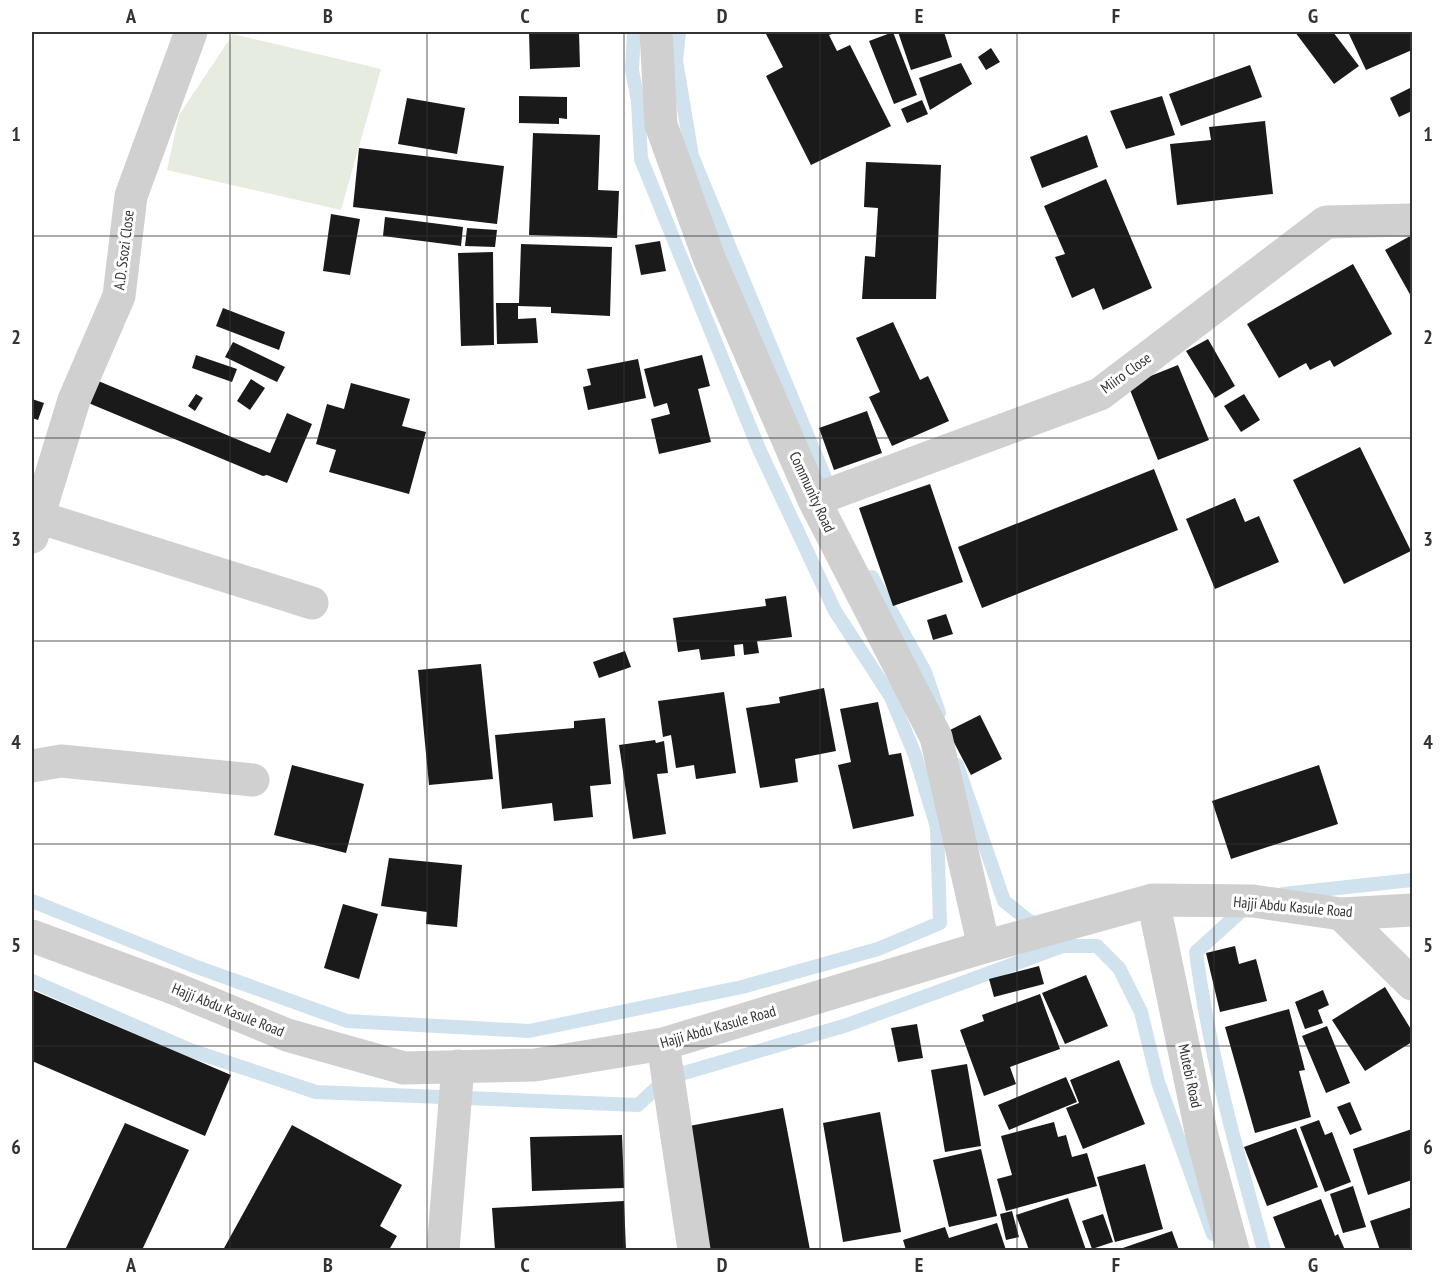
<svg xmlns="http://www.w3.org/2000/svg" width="1444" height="1282" font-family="'PT Sans Narrow',sans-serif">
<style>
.green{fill:#e6ecdf}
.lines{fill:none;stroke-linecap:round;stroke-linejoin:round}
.stream{stroke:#cfe2ee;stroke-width:14}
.building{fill:#1a1a1a}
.minor{stroke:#d0d0d0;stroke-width:33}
.grid{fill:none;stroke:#333;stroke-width:1.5;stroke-opacity:0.55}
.labels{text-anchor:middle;stroke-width:6;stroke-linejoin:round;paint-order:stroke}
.street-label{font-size:15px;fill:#333;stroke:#fff}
.neatline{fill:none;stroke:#333;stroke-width:2}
.grid-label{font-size:20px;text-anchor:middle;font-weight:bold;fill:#333}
</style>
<rect width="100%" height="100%" fill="#fff"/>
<!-- green -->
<path class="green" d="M233,34L381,69L341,210L167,170L179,115Z"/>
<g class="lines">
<!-- stream -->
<path class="stream" d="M679,32L676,61L692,156L832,495
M872,577L925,672L939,713
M957,765L1004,901L1029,921L1043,925
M1283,894L1412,880
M32,901L194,966L347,1021L529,1031L742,987L878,949L940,923L937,827L915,755L891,697L835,611L759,449L641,159L638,101L632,70L634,32
M1248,905L1196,952C1209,1053 1237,1152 1264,1250
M32,981L190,1050L316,1092L638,1105L667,1078L847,1025L1063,946H1097L1119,968L1141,1012L1158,1082L1213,1234"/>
</g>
<!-- building -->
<path class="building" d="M529,32H579L580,67L530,69Z
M771,32H838L829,35L837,51L850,45L891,126L811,165L766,76L783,67L766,34Z
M893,32L917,95L894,104L869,41Z
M898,32H944L952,57L911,70Z
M1295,32H1333L1359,66L1334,84Z
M1348,32H1412V50L1366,70Z
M991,48L1000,62L986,70L978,57Z
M961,63L972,84L930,110L919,78Z
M1250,65L1262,97L1181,126L1169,94Z
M1412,87V111L1399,117L1390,98Z
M519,96L567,97V119L559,118V124L519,123Z
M1162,96L1175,135L1126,149L1110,111Z
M407,98L465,108L457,154L398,144Z
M922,100L928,114L907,123L901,109Z
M1265,121L1273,194L1177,205L1170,144L1211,140L1209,127Z
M533,133L600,135L598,190L619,191L617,238L529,235Z
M1087,135L1098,167L1042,188L1030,157Z
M359,148L504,166L497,224L353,207Z
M866,162L941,165L936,299H862L865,256L875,257L878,208L864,207Z
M1106,179L1152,288L1103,310L1094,288L1072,298L1055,257L1065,254L1044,206Z
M331,214L360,219L350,275L323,271Z
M385,217L463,227L461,246L383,236Z
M467,228L497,230L495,247L465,246Z
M1412,235V298L1385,250Z
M660,241L666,271L641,275L635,245Z
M521,244L612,247L610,316L551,313V307L518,306V319L536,318L538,343L497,344L496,303H519Z
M493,252L494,345L461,346L458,253Z
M1353,264L1392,334L1334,367L1330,360L1310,370L1306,363L1279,378L1247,324Z
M223,308L285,332L279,350L216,326Z
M893,322L920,380L928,376L949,421L892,446L869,397L880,392L856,338Z
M1208,339L1235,386L1215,398L1186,351Z
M233,342L285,367L277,382L225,357Z
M196,355L237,369L232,382L192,368Z
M702,355L710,386L698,389L711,442L659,454L651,419L670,414L667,403L654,407L644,369Z
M638,359L646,398L588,410L583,387L591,385L587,369Z
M1178,365L1209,440L1158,460L1128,385Z
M251,379L265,388L250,410L237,401Z
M96,380L270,453L287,413L312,424L287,483L267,475L263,476L86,402Z
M351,383L410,399L402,426L426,432L409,494L329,472L336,450L316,444L327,404L344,409Z
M196,394L203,398L195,411L188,406Z
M1244,394L1260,420L1241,432L1224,406Z
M32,399L44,403L38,420L32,418Z
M867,411L882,453L834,470L819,428Z
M1360,447L1411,551L1344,584L1293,480Z
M1154,469L1178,530L982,608L958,547Z
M930,484L963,582L893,606L859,508Z
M1235,498L1245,522L1259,516L1279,562L1215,589L1186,519Z
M786,596L792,637L757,641L759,653L744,655L743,644L734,645L735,656L701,660L699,649L678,652L673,618L766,606L765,599Z
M946,614L953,634L933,640L927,620Z
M625,651L631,667L599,678L593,662Z
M481,664L493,779L429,785L418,670Z
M824,688L836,751L795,759L798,782L760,788L746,708L780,703L779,697Z
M724,692L736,773L696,779L694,765L676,768L671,735L663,737L658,701Z
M878,702L889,755L901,753L914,816L853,829L838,765L851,762L840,709Z
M980,715L1002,759L971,775L948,731Z
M605,718L611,784L590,786L593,817L554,821L552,803L502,809L495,735L574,728V721Z
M655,740L656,743L664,741L668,773L657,774L666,834L633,839L619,745Z
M292,765L364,784L346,853L274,835Z
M1319,765L1338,824L1231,859L1212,801Z
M389,858L462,865L457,927L426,924L427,912L381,906Z
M343,904L378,914L359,979L324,968Z
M1235,946L1239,964L1256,959L1267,1001L1220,1012L1206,953Z
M1039,966L1044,984L994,997L989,979Z
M1086,975L1108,1026L1065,1044L1042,993Z
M1385,987L1412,1031V1042L1365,1071L1332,1020Z
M32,990L231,1075L205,1136L32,1061Z
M1323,990L1329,1005L1318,1010L1323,1023L1305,1029L1295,1002Z
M1040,994L1060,1049L1010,1067L1016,1084L984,1096L960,1030L984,1021L982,1015Z
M1289,1009L1305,1070L1299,1071L1311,1117L1255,1133L1225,1027Z
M917,1024L923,1058L898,1062L891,1028Z
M1327,1026L1350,1083L1326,1093L1302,1036Z
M1119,1060L1145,1124L1083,1149L1066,1108L1079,1103L1070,1080Z
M967,1064L981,1146L945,1152L931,1070Z
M1066,1077L1077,1102L1009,1130L998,1105Z
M1350,1102L1362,1130L1350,1135L1337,1107Z
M783,1108L810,1250H707L684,1127Z
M880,1112L901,1232L843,1242L823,1123Z
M1319,1120L1325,1135L1332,1132L1351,1182L1325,1192L1300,1127Z
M1054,1122L1058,1137L1066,1135L1072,1157L1087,1153L1097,1186L1006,1211L997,1179L1012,1175L1001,1136Z
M125,1123L189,1150L142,1250H65Z
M292,1125L402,1185L380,1226L397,1236L389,1250H223Z
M1296,1128L1318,1187L1267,1206L1244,1147Z
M1412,1129V1180L1368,1195L1353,1149Z
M622,1135L624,1188L532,1191L530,1137Z
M981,1149L997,1216L949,1227L933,1160Z
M1145,1164L1163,1229L1115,1242L1097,1177Z
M1353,1186L1366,1227L1343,1233L1330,1194Z
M1068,1198L1086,1250H1029L1016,1215Z
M1321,1199L1335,1236L1338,1234L1345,1250H1286L1273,1217Z
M624,1201L626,1250H495L492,1208Z
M1412,1207V1250H1380L1370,1221Z
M1012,1211L1019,1237L1006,1240L1000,1214Z
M1103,1214L1113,1242L1092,1249L1082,1221Z
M997,1223L1006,1250H906L903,1240L945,1227L949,1238Z
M1172,1231L1179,1250H1117Z"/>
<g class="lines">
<!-- minor -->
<path class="minor" d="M656,32L661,125L709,258L814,500L936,737L984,947
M814,500L1100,394L1326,222L1412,220
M38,517L312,603
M32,537L74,400L119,296L131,196L191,32
M32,766L61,761L253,780
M1153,900L1202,1136L1233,1250
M1341,914L1412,984
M32,936L176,989L287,1035L404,1068L535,1065L663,1044L984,947L1153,900L1253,901L1341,914L1412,910
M663,1044L694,1250
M443,1250L458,1066"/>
</g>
<!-- grid -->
<path class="grid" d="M230,32V1250M427,32V1250M624,32V1250M820,32V1250M1017,32V1250M1214,32V1250M32,236H1412M32,438H1412M32,641H1412M32,844H1412M32,1046H1412"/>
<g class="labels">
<!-- street labels -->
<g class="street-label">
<text transform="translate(124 250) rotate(-83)" y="5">A.D. Ssozi Close</text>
<text transform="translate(1126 373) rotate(-36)" y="5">Miiro Close</text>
<text transform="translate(812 492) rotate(65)" y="5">Community Road</text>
<text transform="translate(1293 907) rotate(5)" y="5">Hajji Abdu Kasule Road</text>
<text transform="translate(228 1010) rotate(22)" y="5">Hajji Abdu Kasule Road</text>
<text transform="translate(718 1027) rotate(-16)" y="5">Hajji Abdu Kasule Road</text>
<text transform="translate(1190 1076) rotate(78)" y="5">Mutebi Road</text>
</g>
</g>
<!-- border -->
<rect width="1444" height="1282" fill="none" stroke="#ffffff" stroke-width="66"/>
<rect x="33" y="33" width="1378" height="1216" class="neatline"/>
<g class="grid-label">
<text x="131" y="23">A</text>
<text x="328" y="23">B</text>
<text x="525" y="23">C</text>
<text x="722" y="23">D</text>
<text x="919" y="23">E</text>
<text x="1116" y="23">F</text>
<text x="1313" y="23">G</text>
<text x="16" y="141">1</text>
<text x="1428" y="141">1</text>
<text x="16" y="344">2</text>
<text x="1428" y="344">2</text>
<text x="16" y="546">3</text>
<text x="1428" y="546">3</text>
<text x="16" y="749">4</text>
<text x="1428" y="749">4</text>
<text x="16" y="952">5</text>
<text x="1428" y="952">5</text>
<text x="16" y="1154">6</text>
<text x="1428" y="1154">6</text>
<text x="131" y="1272">A</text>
<text x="328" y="1272">B</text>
<text x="525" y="1272">C</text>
<text x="722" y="1272">D</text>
<text x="919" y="1272">E</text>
<text x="1116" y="1272">F</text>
<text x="1313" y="1272">G</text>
</g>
</svg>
